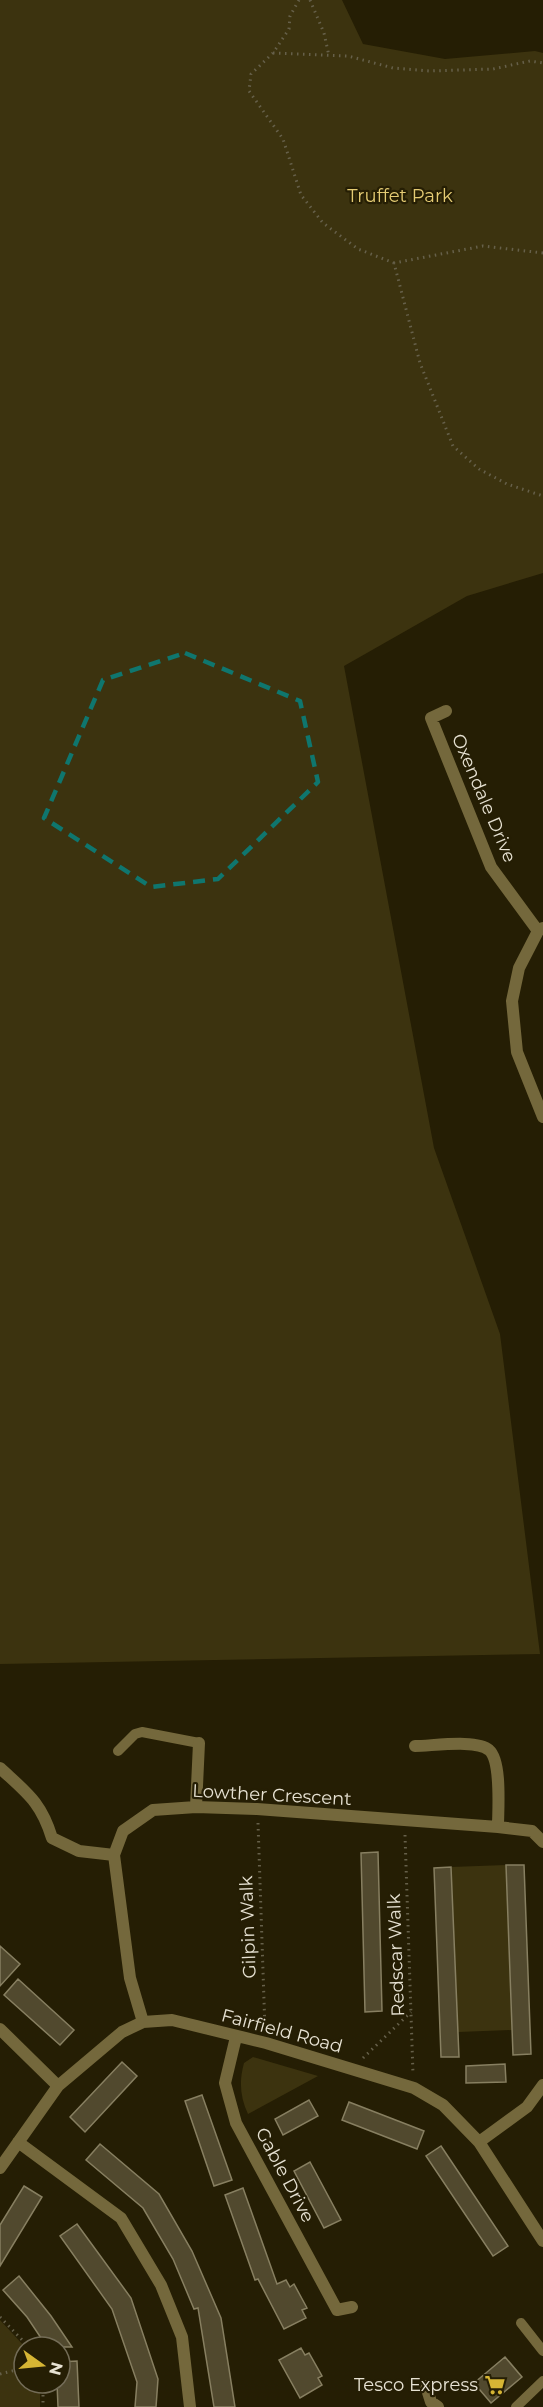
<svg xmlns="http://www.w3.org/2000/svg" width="543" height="2407" font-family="Montserrat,sans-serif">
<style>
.green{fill:#3c330f}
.building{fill:#51492e;stroke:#877f61;stroke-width:1.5}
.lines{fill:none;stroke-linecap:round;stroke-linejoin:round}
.path{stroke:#66604a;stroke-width:3;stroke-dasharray:1.5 4.5;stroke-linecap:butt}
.lane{stroke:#74683c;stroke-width:10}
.street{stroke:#74683c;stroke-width:12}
.marked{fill:none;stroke:#0f766e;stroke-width:4.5;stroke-dasharray:12 8;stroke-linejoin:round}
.labels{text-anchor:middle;stroke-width:4.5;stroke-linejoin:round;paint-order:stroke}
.park-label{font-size:18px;fill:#e5cc74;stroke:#251e04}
.street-label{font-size:18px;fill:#e7e2d3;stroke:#251e04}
.poi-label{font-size:18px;fill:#e7e2d3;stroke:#251e04;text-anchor:end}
</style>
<rect width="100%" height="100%" fill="#251e04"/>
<!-- green -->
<path class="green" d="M0,0H342L363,44L445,59L535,51L543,53V573L467,596L344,666L434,1148L500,1334L540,1654L0,1664Z
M506,1865L512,2030L458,2032L451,1867Z
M253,2057L318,2076L248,2114C240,2097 239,2081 244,2063Z
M0,2320L25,2347L24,2383H40V2407H0Z"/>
<!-- building -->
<path class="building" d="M378,1852L382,2011L365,2012L361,1853Z
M506,1865H524L531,2054L513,2055Z
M451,1867L459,2057H441L434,1868Z
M0,1946L20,1964L0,1986Z
M18,1979L74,2030L60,2045L4,1995Z
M122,2062L137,2076L85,2132L70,2117Z
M505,2064L506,2082L466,2083V2066Z
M202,2095L232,2180L214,2186L185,2101Z
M309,2100L318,2116L283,2135L275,2119Z
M349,2102L424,2131L417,2149L342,2120Z
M100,2144L159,2194L192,2251L221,2318L235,2407H214L198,2308L194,2309L173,2259L143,2208L86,2160Z
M441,2146L508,2246L493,2256L426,2156Z
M310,2162L341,2220L324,2228L294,2171Z
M24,2186L42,2197L0,2266V2225Z
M243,2188L277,2284L286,2280L290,2287L294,2284L307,2308L302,2310L306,2318L284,2329L258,2279L255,2280L225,2195Z
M77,2224L131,2298L158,2379L156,2407H135L137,2382L112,2309L60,2236Z
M19,2276L51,2316L72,2347H47L27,2317L3,2290Z
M301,2348L305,2355L309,2353L322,2376L318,2378L322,2385L300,2398L279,2360Z
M505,2357L522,2377L491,2403L474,2383Z
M77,2361L79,2407H58L57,2383H60V2362Z"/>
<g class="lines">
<!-- path -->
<path class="path" d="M299,0L290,16L289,29L273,53L251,74L249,91L283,139L301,195L323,223L358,249L394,263
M310,0L324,33L329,56
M273,53L348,56L393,68L429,71L493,69L530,61L543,63
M543,253L483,246L394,263L420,363L453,446L479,469L507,484L543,496
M258,1823L265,2030
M405,1835L413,2074
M363,2058L411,2012
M0,2317L29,2347
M0,2374L24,2368
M43,2383V2407"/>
<!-- lane -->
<path class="lane" d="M118,1751L135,1734L142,1732L199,1743
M521,2323L543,2351
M516,2407L543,2381"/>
<!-- street -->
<path class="street" d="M446,711L431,718L491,867L538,931
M543,928L538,931L519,968L512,1001L517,1052L543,1117
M415,1746C432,1746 477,1739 489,1750C502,1761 498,1810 498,1827
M0,1768C27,1793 41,1802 52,1838L79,1851L114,1855
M196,1807L199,1743
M143,2022L130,1978L114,1855L123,1831L153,1810L196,1807L257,1809L498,1827L532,1831L543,1842
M0,2029L58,2086
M236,2037L225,2083L236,2123L337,2310L352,2307
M18,2142L121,2218L161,2285L182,2337L190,2407
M479,2142L527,2107L543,2085
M0,2168L58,2086L122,2032L143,2022L172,2020L266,2043L414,2088L443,2105L479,2142L543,2241
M426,2386L431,2402L438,2407"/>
</g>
<!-- marked area -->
<path class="marked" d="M185,653L300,701L318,782L218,879L151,887L44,818L103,680Z"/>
<!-- icons -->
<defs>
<g id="supermarket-bare" transform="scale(1.62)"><path d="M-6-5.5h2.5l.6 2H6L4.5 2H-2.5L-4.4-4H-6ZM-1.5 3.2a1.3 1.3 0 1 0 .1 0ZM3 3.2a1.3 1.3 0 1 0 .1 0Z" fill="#d6b534" stroke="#251e04" stroke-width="2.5" paint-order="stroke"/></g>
</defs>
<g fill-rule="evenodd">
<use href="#supermarket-bare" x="495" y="2385"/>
</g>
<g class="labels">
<!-- park labels -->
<g class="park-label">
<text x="400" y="202">Truffet Park</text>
</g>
<!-- street labels -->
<g class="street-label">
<text transform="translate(484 798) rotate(67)" y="6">Oxendale Drive</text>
<text transform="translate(272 1795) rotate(3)" y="6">Lowther Crescent</text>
<text transform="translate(248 1927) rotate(-92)" y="6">Gilpin Walk</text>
<text transform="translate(396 1955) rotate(-92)" y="6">Redscar Walk</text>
<text transform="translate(282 2031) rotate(15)" y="6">Fairfield Road</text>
<text transform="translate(285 2175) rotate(62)" y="6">Gable Drive</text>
</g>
<!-- poi labels -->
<g class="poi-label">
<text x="478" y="2391">Tesco Express</text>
</g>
</g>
<!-- north arrow -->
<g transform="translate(42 2365) rotate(105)"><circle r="28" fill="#251e04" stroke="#736c57" stroke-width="1.5"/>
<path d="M0-4.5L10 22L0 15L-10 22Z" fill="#d6b534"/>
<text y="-9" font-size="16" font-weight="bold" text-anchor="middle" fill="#e7e2d3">N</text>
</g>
</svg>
